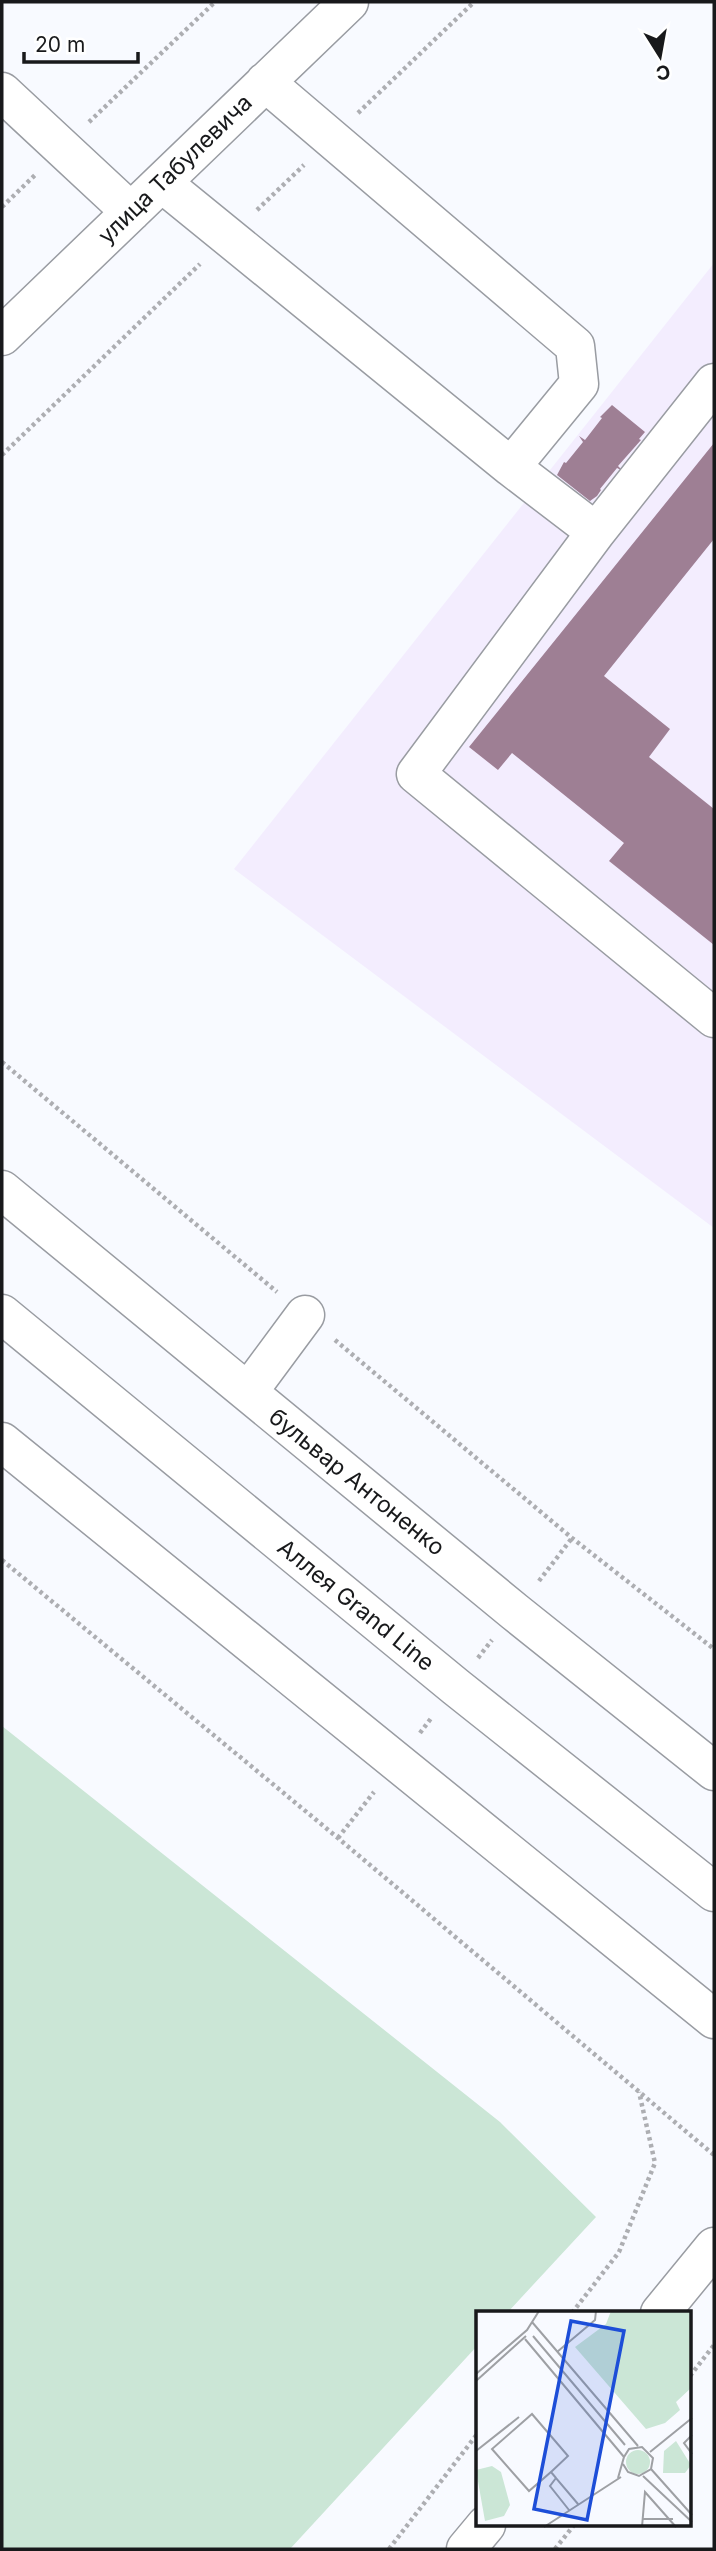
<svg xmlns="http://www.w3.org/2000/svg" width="716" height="2551" font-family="Inter,sans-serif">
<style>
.education{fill:#f3edfe}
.green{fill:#cbe6d6}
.building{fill:#9e7f94}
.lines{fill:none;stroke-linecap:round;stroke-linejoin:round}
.minor-casing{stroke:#999ca2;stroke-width:41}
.path{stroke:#adaeb2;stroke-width:4.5;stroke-dasharray:3.5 3.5;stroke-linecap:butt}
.minor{stroke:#fff;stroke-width:38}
.labels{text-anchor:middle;stroke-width:6;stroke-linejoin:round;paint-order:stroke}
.street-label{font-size:23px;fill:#18191b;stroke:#fff}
.inset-road{fill:none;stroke:#9ea0a4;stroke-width:2}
.view{fill:#1d4ed8;fill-opacity:0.15;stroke:#1d4ed8;stroke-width:3.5}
.inset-edge{fill:none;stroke:#18191b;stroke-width:3.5}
</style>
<rect width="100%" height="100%" fill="#f8faff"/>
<!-- education -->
<path class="education" d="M714,263V1228L234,869Z"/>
<!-- green -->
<path class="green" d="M2,1726L500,2122L596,2217L507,2313H478V2345L290,2549H2Z"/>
<!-- building -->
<path class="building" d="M612,405L645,432L639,439L641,440L618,466L623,471L617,468L600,489L601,490L597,496L590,501L557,475L564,462L566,463L583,442L579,436L585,440L602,418L600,417Z
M714,443V539L604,676L670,729L649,757L714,809V945L609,861L624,843L512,753L498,770L469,747Z"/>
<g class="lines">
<!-- minor casing -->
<g class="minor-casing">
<path id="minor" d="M2,92L131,212
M162,183L511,467L579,384L575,346L265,82
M2,336L349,2
M714,383L596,532L416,774L714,1018
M511,467L596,532
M2,1190L515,1612L714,1771
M2,1314L456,1687L714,1892
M248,1392L305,1315
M2,1442L714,2019
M660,2313L714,2247
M466,2549L486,2525"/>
</g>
<!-- path -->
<path class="path" d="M358,113L474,2
M89,122L215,2
M2,207L35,175
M257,210L304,165
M2,455L200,264
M2,1062L277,1292
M335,1340L572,1538L714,1649
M2,1560L338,1838L714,2155
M539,1581L572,1538
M478,1658L492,1640
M420,1733L432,1717
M338,1838L374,1792
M572,2313L619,2252L655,2163L639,2092
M690,2376L714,2345
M389,2549L478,2433
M555,2549L574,2525"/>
<!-- minor -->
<use href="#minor" class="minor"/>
</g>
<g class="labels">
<!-- street labels -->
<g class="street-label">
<text transform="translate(175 169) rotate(-44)" y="8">улица Табулевича</text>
<text transform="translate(357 1482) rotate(39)" y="8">бульвар Антоненко</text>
<text transform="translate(356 1605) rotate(39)" y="8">Аллея Grand Line</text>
</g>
</g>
<!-- overview -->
<g transform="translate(476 2311)">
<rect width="215" height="215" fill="#f8faff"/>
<path d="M135,0H215V77L200,91L204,99L189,112L170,118L99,36L130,13ZM200,130L215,154L209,162H187L188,140ZM150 151a12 12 0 1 1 24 0a12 12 0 1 1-24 0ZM16,155L25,161L34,194L28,205L9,210L0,159Z" fill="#cbe6d6"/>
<path class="inset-road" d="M56,11L162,135M57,25L149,134M49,28L148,146M81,41L119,9L120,0M0,63L51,19L63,0M0,70L50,25M216,124L208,132L216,143M0,140L43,106M174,141L216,107M175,158L216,204M75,161L92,145L56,103L16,138L53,180L75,161L80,167M167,165L216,211M142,167L148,146L153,138L166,136L177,147L175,158L163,165L152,161L147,153M93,199L74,175L80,167L102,193M166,208H197M68,216L145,166M166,216L169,181L200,216"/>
<path class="view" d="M95,10L148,20L111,209L58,198Z"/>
<rect width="215" height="215" class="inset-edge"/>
</g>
<!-- border -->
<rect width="716" height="2551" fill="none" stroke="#18191b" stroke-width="7"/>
<!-- north arrow -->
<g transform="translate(660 56) rotate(169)" stroke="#ffffff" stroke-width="5" paint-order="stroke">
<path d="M0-5L12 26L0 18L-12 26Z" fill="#18191b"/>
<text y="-10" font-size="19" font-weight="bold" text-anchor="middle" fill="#18191b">С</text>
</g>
<!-- scale -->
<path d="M24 52v10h114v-10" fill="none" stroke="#18191b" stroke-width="3.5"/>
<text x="35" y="52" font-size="21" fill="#18191b" stroke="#ffffff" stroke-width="5" paint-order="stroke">20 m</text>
</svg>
